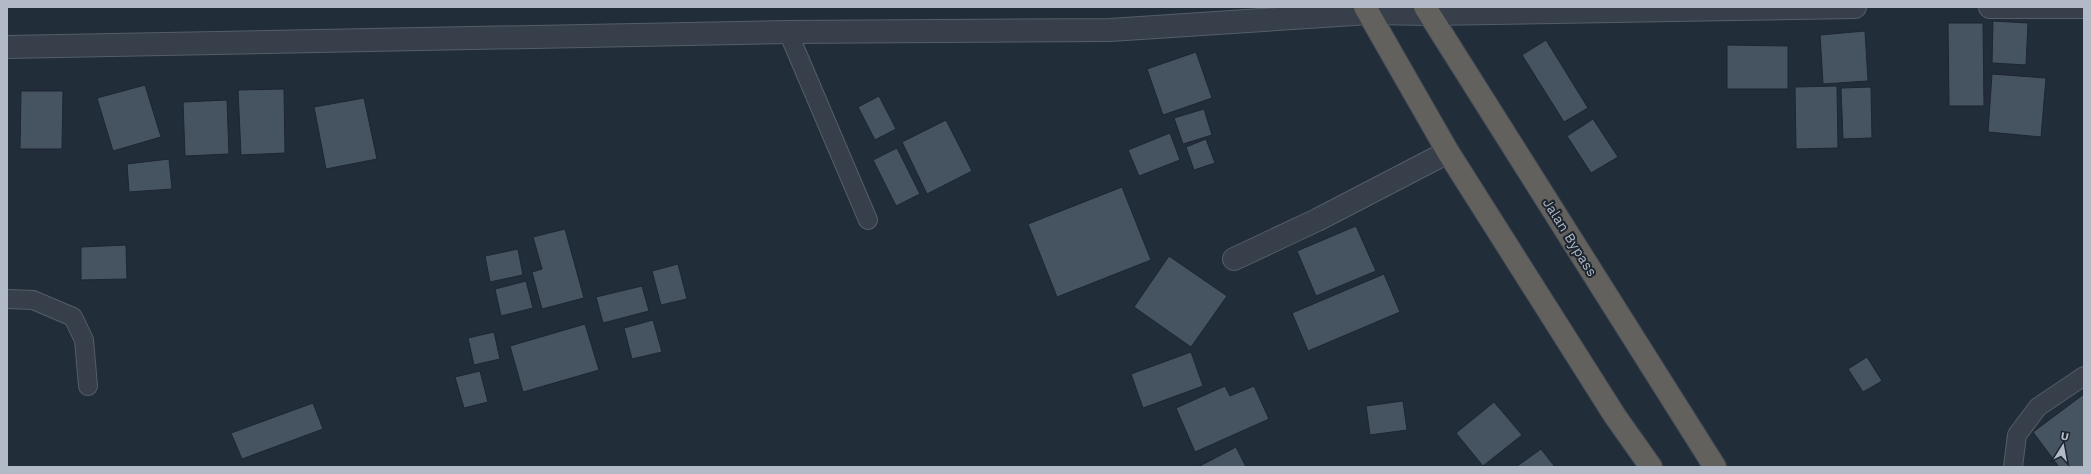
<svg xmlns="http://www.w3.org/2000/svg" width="2091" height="474" font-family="'Work Sans',sans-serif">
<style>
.building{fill:#465361;stroke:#1d2631}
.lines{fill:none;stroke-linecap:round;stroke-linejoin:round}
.service-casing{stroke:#545d68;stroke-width:20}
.minor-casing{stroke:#545d68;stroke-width:24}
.tertiary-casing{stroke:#545d68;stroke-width:24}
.trunk-casing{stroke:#414a55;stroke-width:24}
.service{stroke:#363f4a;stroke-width:18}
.minor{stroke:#363f4a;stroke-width:22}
.tertiary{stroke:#363f4a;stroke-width:22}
.trunk{stroke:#62615e;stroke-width:22}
.labels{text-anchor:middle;stroke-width:4;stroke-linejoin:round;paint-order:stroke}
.street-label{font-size:14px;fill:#b1bac6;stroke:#1b242f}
</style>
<rect width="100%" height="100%" fill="#222d3a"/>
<!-- building -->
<path class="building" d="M1993,21L2028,23L2026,65L1992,63Z
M1948,23H1983L1984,106H1949Z
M1865,31L1868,81L1823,84L1820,35Z
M1546,40L1588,108L1564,122L1522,55Z
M1727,45L1788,46V89H1727Z
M1196,52L1212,98L1163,115L1147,69Z
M1992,74L2046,78L2041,137L1988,132Z
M145,85L161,137L113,151L97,98Z
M1837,86L1838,148L1796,149L1795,87Z
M1871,87L1872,138L1843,139L1841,88Z
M284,89L285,153L241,155L238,90Z
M21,91H63L62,149H20Z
M879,96L896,129L875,140L858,107Z
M364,98L377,159L326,169L314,107Z
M227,100L229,154L185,156L183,102Z
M1204,109L1212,135L1183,144L1174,118Z
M1593,119L1618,157L1591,173L1567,136Z
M946,120L972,171L927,194L902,142Z
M1170,133L1180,160L1139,176L1128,150Z
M1206,139L1215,163L1194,170L1186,147Z
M897,148L920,194L896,206L873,160Z
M169,159L172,189L129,192L127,164Z
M1122,187L1151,260L1057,297L1028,224Z
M1356,226L1376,271L1316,296L1297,251Z
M565,229L584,298L542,309L532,272L542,269L533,237Z
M126,245L127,279L81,280V247Z
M518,249L523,275L490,282L485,256Z
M1169,256L1227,296L1191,347L1134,307Z
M678,264L687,299L661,305L652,271Z
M1384,274L1400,312L1308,351L1292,313Z
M526,281L533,308L501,316L495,289Z
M642,286L649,311L603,323L596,297Z
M653,320L662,352L632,359L624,328Z
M585,324L599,370L523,392L510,346Z
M494,332L500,359L474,365L468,338Z
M1191,352L1203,386L1143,408L1131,374Z
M1867,357L1882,381L1863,392L1848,369Z
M480,371L488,402L464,408L455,377Z
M1225,386L1230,396L1254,386L1269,419L1195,452L1176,408Z
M2084,394V467H2059L2033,432Z
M1403,401L1407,430L1370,435L1366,406Z
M1494,402L1522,435L1483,466L1456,433Z
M313,403L323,429L242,459L231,433Z
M1236,447L1246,467H1198Z
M1541,449L1555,467H1516Z"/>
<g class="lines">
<!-- service casing -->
<g class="service-casing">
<path id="service" d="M788,32L868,220
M7,299L33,300L73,317L84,340L88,386
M2013,467L2017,435L2038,407L2084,376"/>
</g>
<!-- minor casing -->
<g class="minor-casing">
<path id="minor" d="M1234,259L1317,220L1448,152"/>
</g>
<!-- tertiary casing -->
<g class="tertiary-casing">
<path id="tertiary" d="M1990,7H2084
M7,47L788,32L1110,30L1369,13L1429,14L1855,7"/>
</g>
<!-- trunk casing -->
<g class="trunk-casing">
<path id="trunk" d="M1365,7L1448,152L1615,416L1651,467
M1425,7L1715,467"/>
</g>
<!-- service -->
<use href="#service" class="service"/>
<!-- minor -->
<use href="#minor" class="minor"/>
<!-- tertiary -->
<use href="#tertiary" class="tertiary"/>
<!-- trunk -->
<use href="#trunk" class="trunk"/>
</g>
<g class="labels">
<!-- street labels -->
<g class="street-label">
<text transform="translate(1570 237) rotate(58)" y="5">Jalan Bypass</text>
</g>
</g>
<!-- border -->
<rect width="2091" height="474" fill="none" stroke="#b1bac6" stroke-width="16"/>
<!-- north arrow -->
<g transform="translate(2063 446) rotate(11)" stroke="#1b242f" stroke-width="3" paint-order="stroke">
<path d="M0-3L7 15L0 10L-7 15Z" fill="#b1bac6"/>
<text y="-6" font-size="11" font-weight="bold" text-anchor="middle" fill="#b1bac6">U</text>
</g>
</svg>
